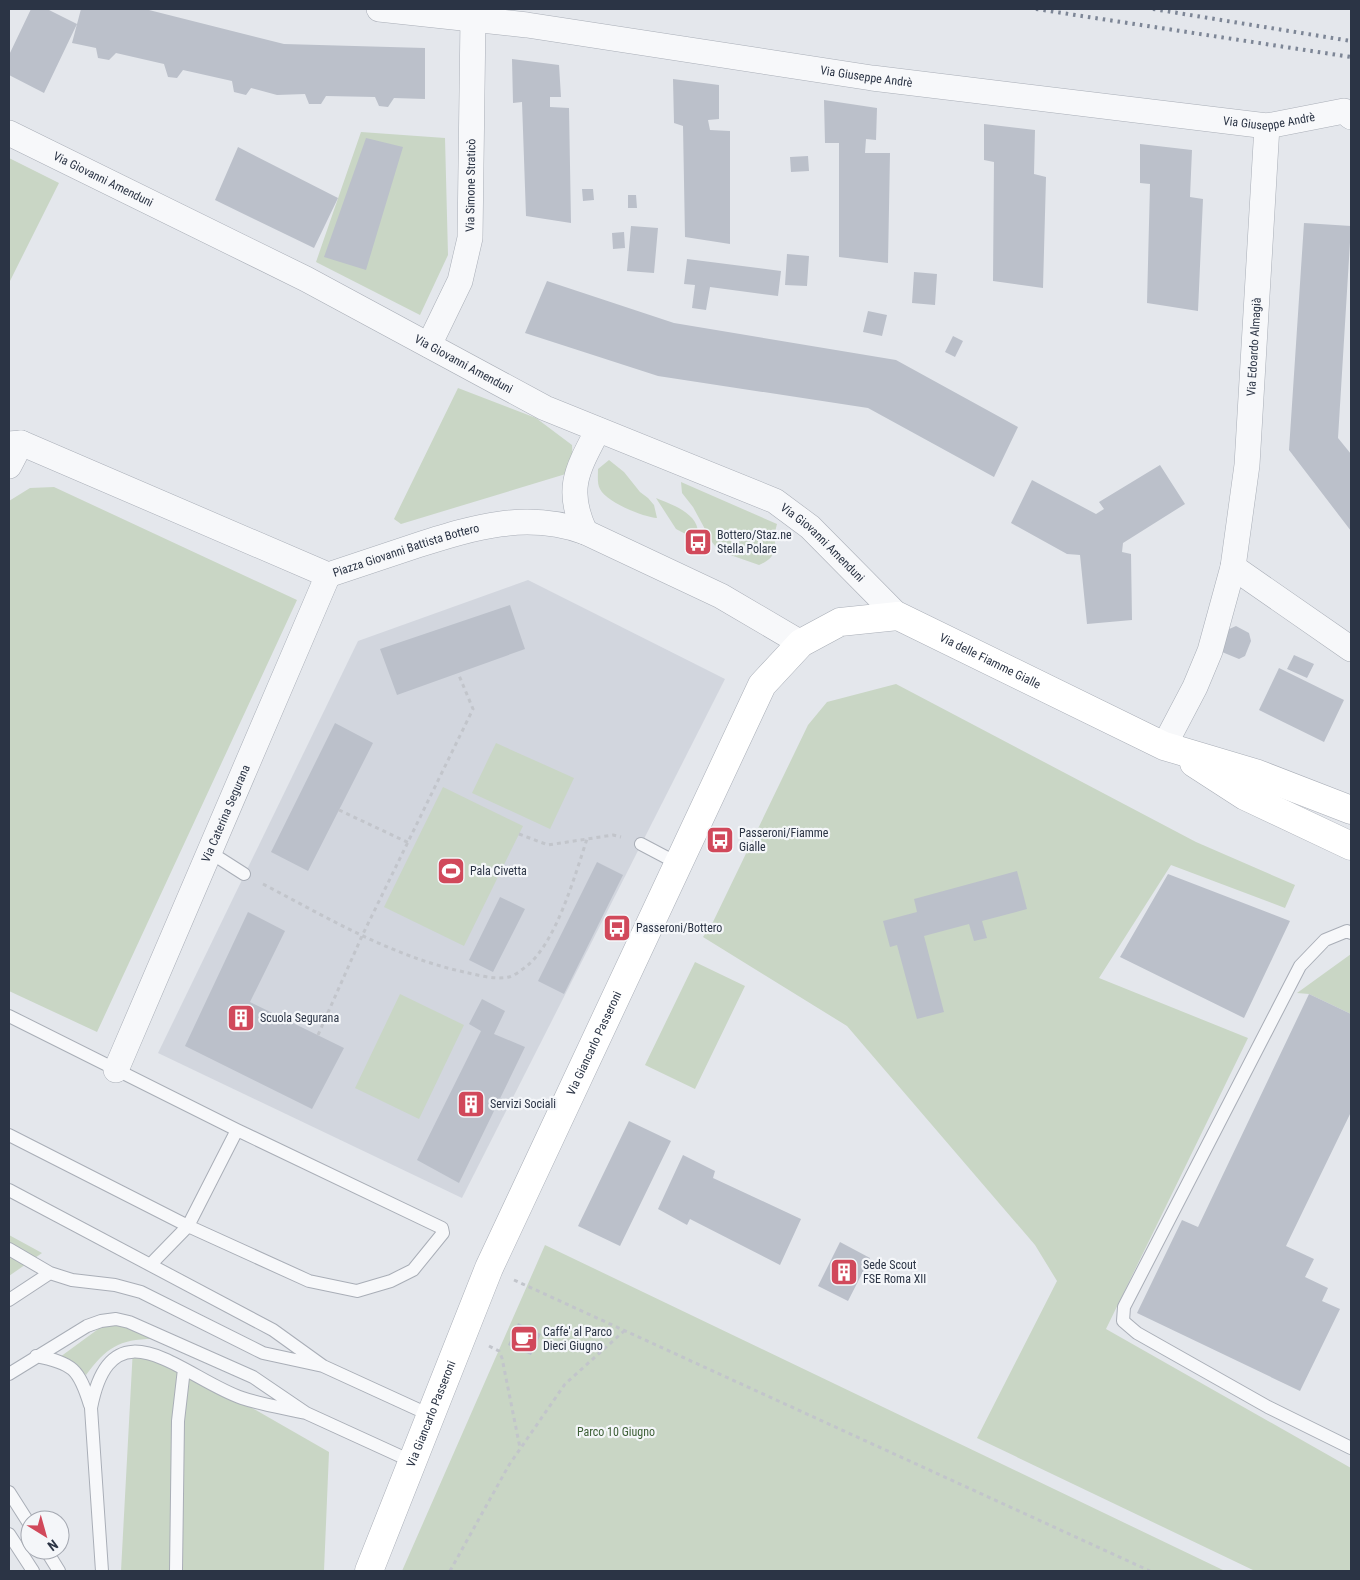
<svg xmlns="http://www.w3.org/2000/svg" width="1360" height="1580" font-family="'Roboto Condensed',sans-serif">
<style>
.built{fill:#d2d6de}
.green{fill:#c9d6c5}
.building{fill:#bbc0ca}
.lines{fill:none;stroke-linecap:round;stroke-linejoin:round}
.lane-casing{stroke:#a9aeb7;stroke-width:14}
.street-casing{stroke:#a9aeb7;stroke-width:26}
.secondary-casing{stroke:#a9aeb7;stroke-width:29}
.path{stroke:#c2c5cb;stroke-width:3;stroke-dasharray:4 4;stroke-linecap:butt}
.lane{stroke:#f7f8fa;stroke-width:12}
.street{stroke:#f7f8fa;stroke-width:25}
.secondary{stroke:#fff;stroke-width:28}
.rail{stroke:#7d8696;stroke-width:4;stroke-dasharray:2.5 5;stroke-linecap:butt}
.labels{text-anchor:middle;stroke-width:4.5;stroke-linejoin:round;paint-order:stroke}
.street-label{font-size:12px;fill:#2b3445;stroke:#f4f6f9}
.poi-label{font-size:12px;fill:#2b3445;stroke:#f4f6f9;text-anchor:start}
.park-label{font-size:12px;fill:#3f6138;stroke:#f4f6f9}
</style>
<rect width="100%" height="100%" fill="#e4e7ec"/>
<!-- built -->
<path class="built" d="M528,580L725,679L462,1198L158,1053L358,641Z"/>
<!-- green -->
<path class="green" d="M361,132L445,138L448,255L420,315L316,262Z
M9,158L59,183L9,283Z
M458,388L536,418L572,445L573,463L569,473L401,524L394,519Z
M609,460L624,472L640,492L648,498L654,505L657,518C643,517 606,502 600,489C597,484 598,475 598,469Z
M681,482L777,524C771,542 783,555 759,565L719,551L712,542L693,507L682,493Z
M54,487L297,600L97,1032L9,991V501L30,488Z
M656,498C673,505 704,515 697,540L676,529Z
M896,684L1196,842L1295,885L1285,908L1171,865L1099,978L1248,1038L1106,1329L1351,1468V1571H1255L977,1438L1057,1281L1035,1245L847,1026L703,937L712,924L808,725L827,702Z
M496,743L574,778L550,829L472,793Z
M443,787L523,826L464,946L384,907Z
M1351,954V1014L1309,994L1297,993Z
M695,962L745,986L695,1089L645,1065Z
M400,994L464,1025L419,1119L355,1088Z
M9,1235L42,1253L9,1276Z
M545,1245L1225,1571H402Z
M118,1325L137,1330L153,1339C119,1339 106,1348 86,1375L72,1363L60,1357L101,1327Z
M133,1348L184,1369L329,1452L324,1571H121Z"/>
<!-- building -->
<path class="building" d="M31,9H47L77,24L44,93L9,75V55Z
M81,9H145L284,44L425,48V99L394,98L388,107L379,106L375,97L326,96L321,104H309L305,94L277,95L251,88L246,95L234,92L232,81L183,70L177,78L168,77L164,64L116,53L109,60L98,58L96,48L72,43Z
M512,59L559,65L561,97H550V107L569,108L571,223L526,216L522,102L513,103Z
M673,79L719,85V119L708,120L710,130L730,131V244L685,237L683,126L674,123Z
M824,100L877,108L876,140L866,139L865,153H890L888,263L839,257V143H825Z
M984,124L1035,130L1034,174L1046,177L1043,288L993,281L994,162L984,160Z
M366,138L403,147L366,270L324,257Z
M1140,144L1192,150L1190,197L1203,199L1198,311L1147,303L1150,184L1140,183Z
M238,147L338,198L314,248L215,200Z
M808,156L809,171L791,172L790,157Z
M582,189H593L594,200L583,201Z
M628,195H636L637,208H628Z
M1304,223L1351,226L1338,438L1351,454V531L1289,450Z
M631,226L658,228L654,273L627,271Z
M624,232L625,248L613,249L612,233Z
M787,254L809,256L807,286L785,285Z
M687,259L781,271L778,296L710,287L706,310L692,308L695,285L684,284Z
M914,272L937,274L935,305L912,303Z
M547,281L674,323L896,360L1018,427L994,477L868,408L658,376L525,333Z
M868,311L887,315L882,336L863,332Z
M953,336L963,341L955,357L945,352Z
M1160,465L1185,504L1123,543L1122,552L1131,554L1132,620L1087,624L1080,555L1067,554L1011,523L1032,480L1096,514L1104,509L1099,502Z
M510,605L525,649L397,695L380,649Z
M1236,626L1249,633L1251,641L1245,656L1239,659L1222,652L1227,630Z
M1294,655L1314,664L1307,678L1287,669Z
M1279,668L1344,700L1324,742L1259,710Z
M335,723L373,743L308,871L271,852Z
M597,862L623,875L564,994L538,981Z
M1017,871L1027,909L982,921L987,938L974,941L969,924L924,936L944,1012L917,1019L897,945L890,947L883,921L917,912L914,899Z
M1168,874L1290,921L1244,1018L1120,957Z
M500,897L525,909L493,972L469,960Z
M248,912L285,931L250,1002L344,1048L312,1109L185,1046Z
M1309,994L1351,1014V1112L1286,1246L1314,1259L1305,1277L1328,1288L1322,1301L1340,1309L1300,1391L1137,1313L1182,1220L1198,1227Z
M482,999L505,1011L494,1034L525,1047L459,1183L417,1160L481,1031L469,1024Z
M629,1121L671,1141L620,1246L578,1226Z
M683,1155L715,1171L713,1178L801,1219L780,1265L690,1219L687,1225L658,1209Z
M840,1242L870,1258L848,1301L818,1286Z
M518,1323L541,1334L531,1355L508,1345Z"/>
<g class="lines">
<!-- lane casing -->
<g class="lane-casing">
<path id="lane" d="M641,844L677,863
M208,851L244,874
M1351,933L1347,931L1325,940L1300,966L1124,1307L1123,1321L1137,1333L1268,1407L1351,1448
M9,1016L237,1130L442,1228L443,1233L413,1270L391,1281L357,1291L309,1281L188,1226L9,1135
M9,1190L273,1330L323,1366L263,1353L141,1292L115,1285L72,1280L50,1273L9,1249
M151,1264L188,1226L237,1130
M9,1300L50,1273
M36,1356C73,1363 79,1369 90,1405
M323,1366L430,1415
M9,1374L87,1326L101,1321L116,1319L129,1322L253,1377L306,1413C285,1408 263,1405 242,1398C184,1378 112,1299 91,1408L102,1571
M306,1413L411,1461
M9,1492L30,1525
M9,1534L33,1571
M46,1550L59,1571
M176,1571L178,1421L184,1369"/>
</g>
<!-- street casing -->
<g class="street-casing">
<g id="street">
<path id="s1" d="M379,9L527,25L872,78L1267,126L1344,111L1351,117"/>
<path id="s2" d="M9,133L306,279L545,408L775,501L810,527L898,616"/>
<path id="s3" d="M429,345L460,281L470,238L473,18"/>
<path id="s4" d="M9,444L21,443L328,575C358,565 388,555 418,545C475,527 527,511 585,532L721,596L801,643"/>
<path d="M9,466L21,443"/>
<path d="M585,532C565,489 577,470 598,430"/>
<path d="M1233,567L1351,649"/>
<path id="s5" d="M1164,746L1195,687L1210,651L1233,567L1247,465L1267,126"/>
<path id="s6" d="M116,1070L328,575"/>
</g>
</g>
<!-- secondary casing -->
<g class="secondary-casing">
<g id="secondary">
<path d="M1194,763L1245,796L1351,846"/>
<path id="s7" d="M369,1571L489,1268L762,685L801,643L840,622L898,616L1164,746L1258,774L1351,810"/>
</g>
</g>
<!-- path -->
<path class="path" d="M339,810L409,843
M519,834L548,845L613,835L621,837
M263,884C328,918 391,956 464,972C478,975 494,980 509,977C514,976 523,969 528,965C557,940 575,875 587,839
M318,1035L362,936L473,709L458,673
M514,1280L1150,1571
M489,1346L499,1351L502,1358L520,1448
M450,1571L509,1465L565,1384L624,1331"/>
<!-- lane -->
<use href="#lane" class="lane"/>
<!-- street -->
<use href="#street" class="street"/>
<!-- secondary -->
<use href="#secondary" class="secondary"/>
<!-- rail -->
<path class="rail" d="M1036,9L1351,57
M1153,9L1351,41"/>
</g>
<!-- icons -->
<defs>
<g id="bus-square" transform="scale(1.4375)"><rect x="-9" y="-9" width="18" height="18" rx="4" fill="#d1495b" stroke="#f4f6f9"/><path d="M-5-6H5V4H4V6H2V4H-2V6H-4V4H-5ZM-3.5-4V0h7V-4ZM-3.5 1.2v1.5H-2V1.2ZM2 1.2v1.5H3.5V1.2Z" fill="#fff"/></g>
<g id="stadium-square" transform="scale(1.4375)"><rect x="-9" y="-9" width="18" height="18" rx="4" fill="#d1495b" stroke="#f4f6f9"/><path d="M0-5a6.5 5 0 1 0 0 10a6.5 5 0 1 0 0-10ZM-3.5-1.8h7v3.6h-7Z" fill="#fff"/></g>
<g id="building-square" transform="scale(1.4375)"><rect x="-9" y="-9" width="18" height="18" rx="4" fill="#d1495b" stroke="#f4f6f9"/><path d="M-4-6H4V6H1V3H-1V6H-4ZM-2.5-4.3h1.7v1.8h-1.7ZM.8-4.3h1.7v1.8H.8ZM-2.5-1h1.7V.8h-1.7ZM.8-1h1.7V.8H.8Z" fill="#fff"/></g>
<g id="cafe-square" transform="scale(1.4375)"><rect x="-9" y="-9" width="18" height="18" rx="4" fill="#d1495b" stroke="#f4f6f9"/><path d="M-5.5-4.5H6V0H3Q3 3.5 0 3.5H-2.5Q-5.5 3.5-5.5 0ZM3-3.2v2h1.7v-2ZM-6 4.5H4V6H-6Z" fill="#fff"/></g>
</defs>
<g fill-rule="evenodd">
<use href="#bus-square" x="698" y="542"/>
<use href="#bus-square" x="720" y="840"/>
<use href="#stadium-square" x="451" y="871"/>
<use href="#bus-square" x="617" y="928"/>
<use href="#building-square" x="241" y="1018"/>
<use href="#building-square" x="471" y="1104"/>
<use href="#building-square" x="844" y="1272"/>
<use href="#cafe-square" x="524" y="1339"/>
</g>
<g class="labels">
<!-- street labels -->
<g class="street-label">
<text dy="4" stroke="none"><textPath href="#s1" startOffset="492">Via Giuseppe Andrè</textPath></text>
<text dy="4" stroke="none"><textPath href="#s1" startOffset="898">Via Giuseppe Andrè</textPath></text>
<text dy="4" stroke="none"><textPath href="#s2" startOffset="105">Via Giovanni Amenduni</textPath></text>
<text dy="4" stroke="none"><textPath href="#s3" startOffset="168">Via Simone Straticò</textPath></text>
<text dy="4" stroke="none"><textPath href="#s5" startOffset="414">Via Edoardo Almagià</textPath></text>
<text dy="4" stroke="none"><textPath href="#s2" startOffset="510">Via Giovanni Amenduni</textPath></text>
<text dy="4" stroke="none"><textPath href="#s2" startOffset="914">Via Giovanni Amenduni</textPath></text>
<text dy="4" stroke="none"><textPath href="#s4" startOffset="428">Piazza Giovanni Battista Bottero</textPath></text>
<text dy="4" stroke="none"><textPath href="#s7" startOffset="1232">Via delle Fiamme Gialle</textPath></text>
<text dy="4" stroke="none"><textPath href="#s6" startOffset="279">Via Caterina Segurana</textPath></text>
<text dy="4" stroke="none"><textPath href="#s7" startOffset="574">Via Giancarlo Passeroni</textPath></text>
<text dy="4" stroke="none"><textPath href="#s7" startOffset="169">Via Giancarlo Passeroni</textPath></text>
</g>
<!-- poi labels -->
<g class="poi-label">
<text x="717" y="539">Bottero/Staz.ne<tspan x="717" dy="14">Stella Polare</tspan></text>
<text x="739" y="837">Passeroni/Fiamme<tspan x="739" dy="14">Gialle</tspan></text>
<text x="470" y="875">Pala Civetta</text>
<text x="636" y="932">Passeroni/Bottero</text>
<text x="260" y="1022">Scuola Segurana</text>
<text x="490" y="1108">Servizi Sociali</text>
<text x="863" y="1269">Sede Scout<tspan x="863" dy="14">FSE Roma XII</tspan></text>
<text x="543" y="1336">Caffe' al Parco<tspan x="543" dy="14">Dieci Giugno</tspan></text>
</g>
<!-- park labels -->
<g class="park-label">
<text x="616" y="1436">Parco 10 Giugno</text>
</g>
</g>
<!-- border -->
<rect width="1360" height="1580" fill="none" stroke="#2b3445" stroke-width="20"/>
<!-- north arrow -->
<g transform="translate(45 1535) rotate(143)"><circle r="24" fill="#f4f6f9" stroke="#a4a8b1"/>
<path d="M0-4L9 19L0 12L-9 19Z" fill="#d1495b"/>
<text y="-8" font-size="14" font-weight="bold" text-anchor="middle" fill="#2b3445">N</text>
</g>
</svg>
